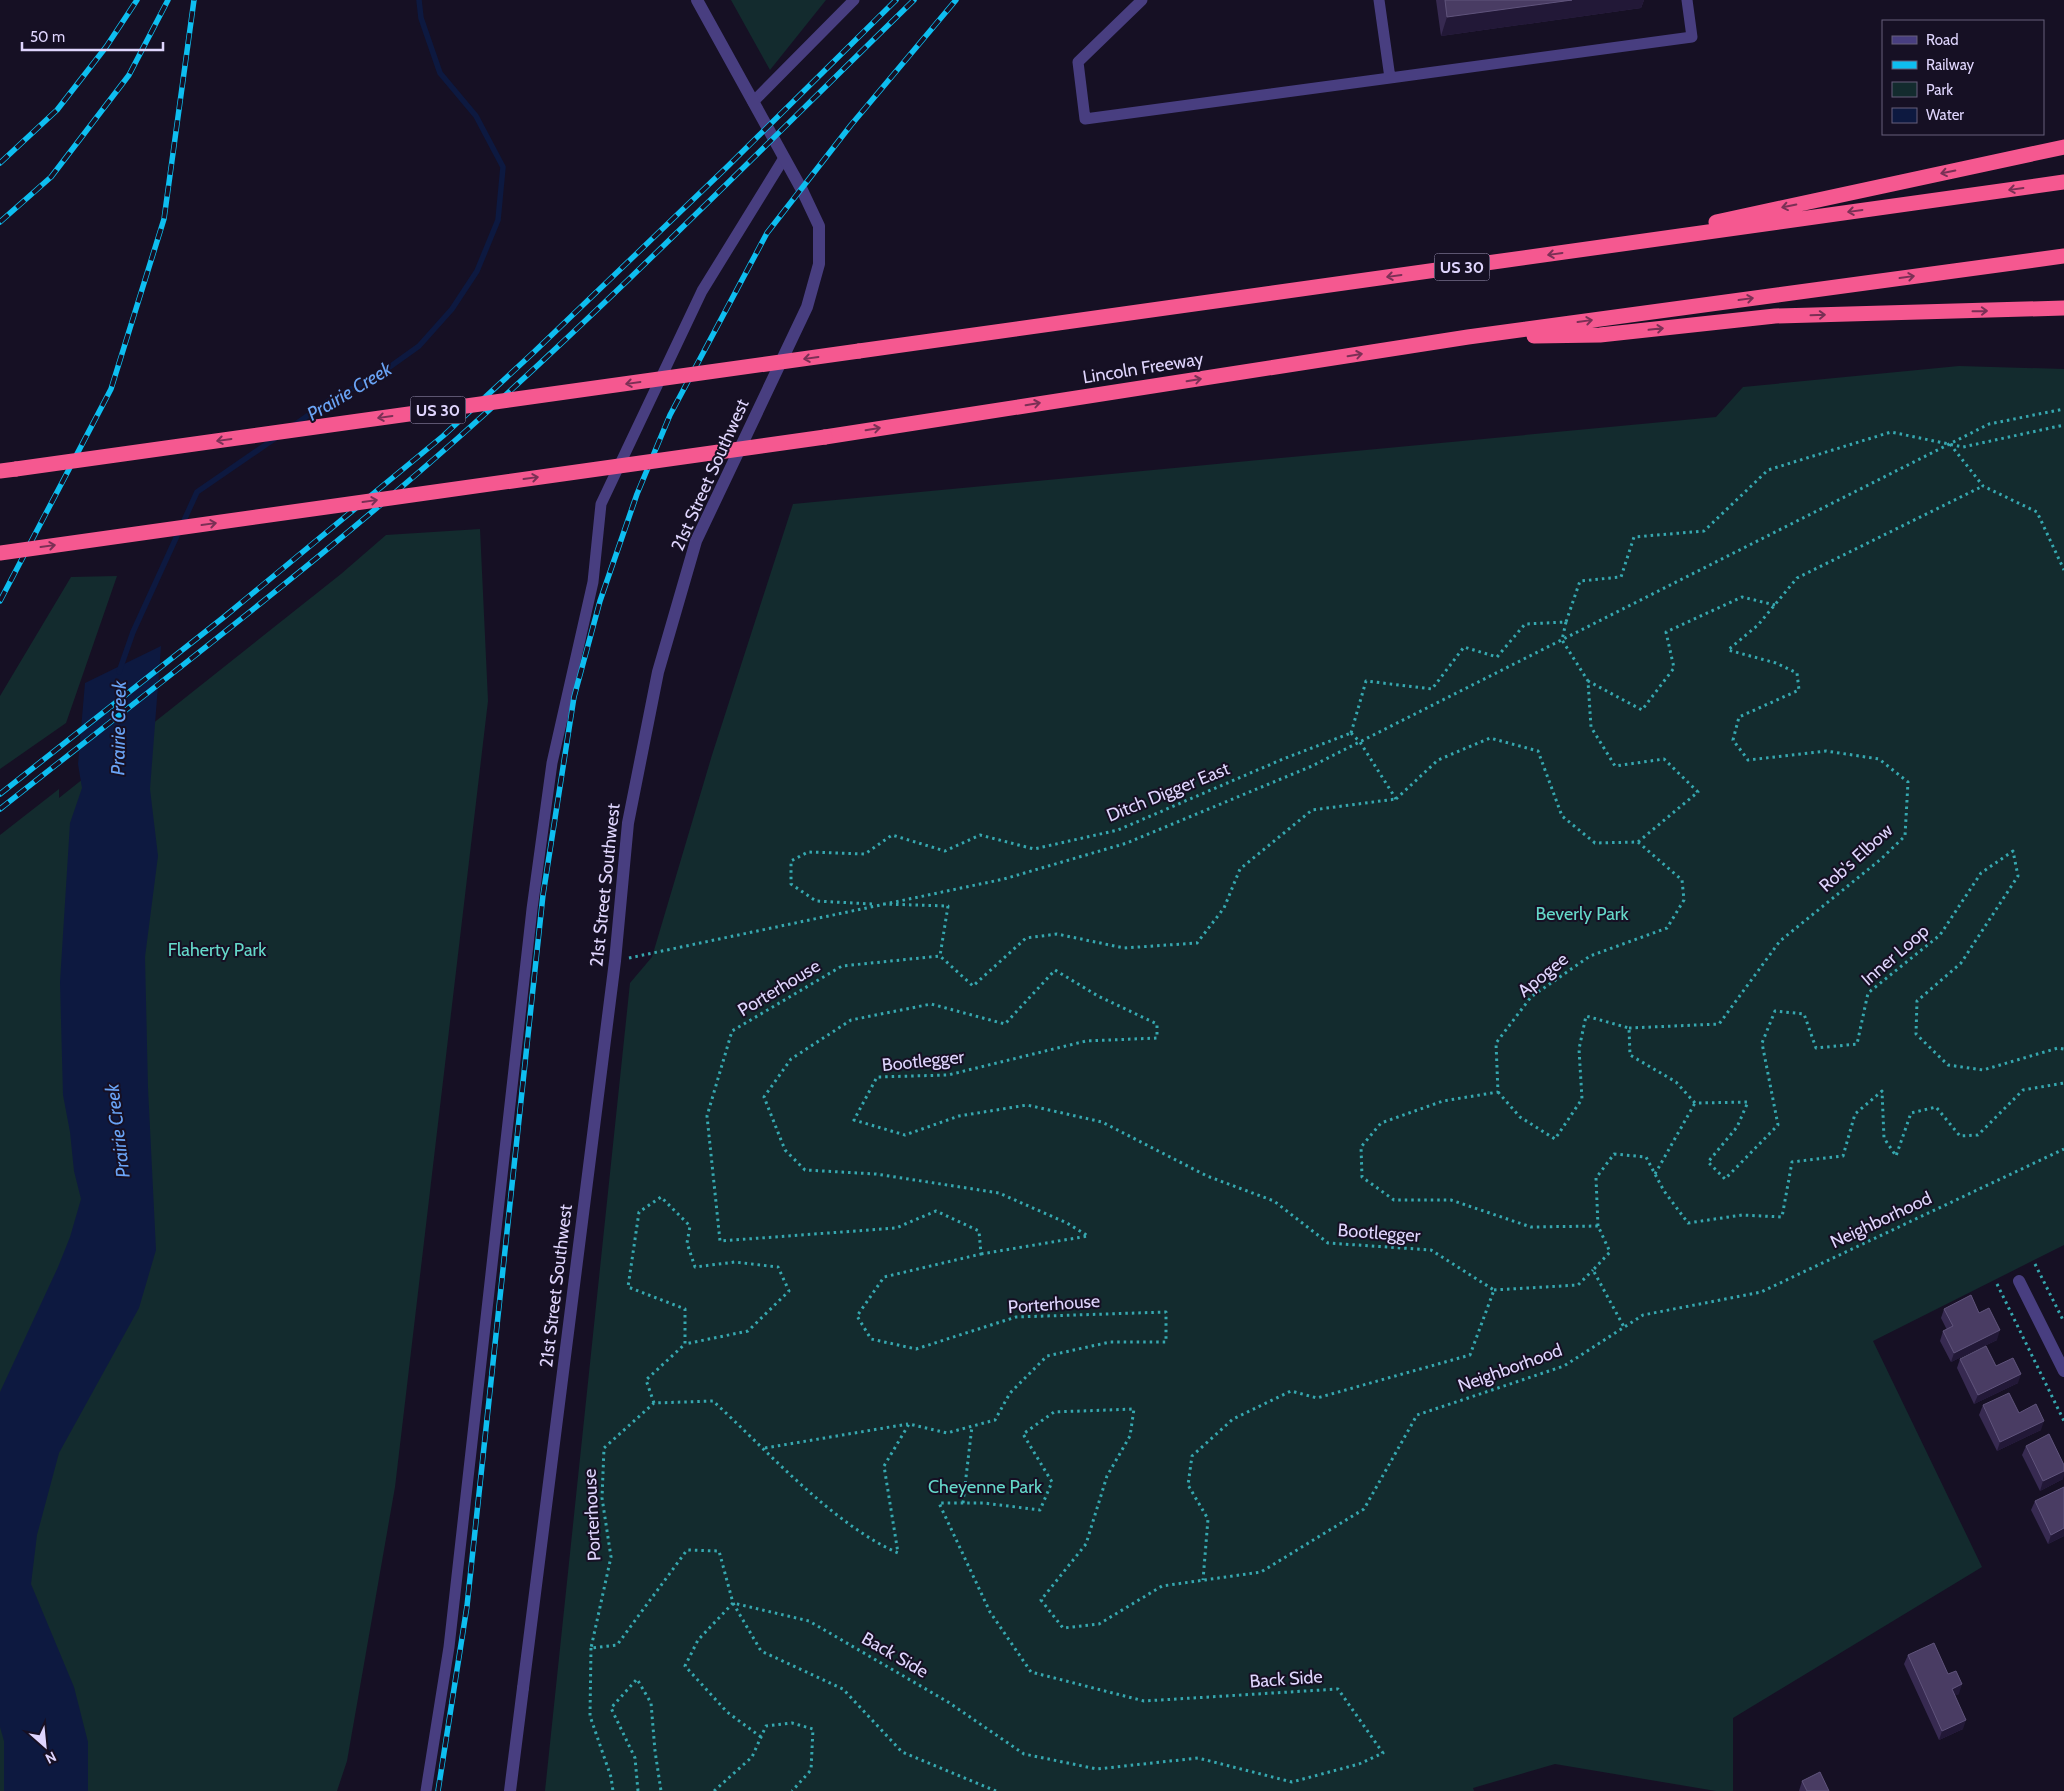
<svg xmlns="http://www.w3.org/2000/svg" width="2064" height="1791" font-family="Cabin,sans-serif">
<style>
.green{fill:#132b2e}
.water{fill:#0d1940}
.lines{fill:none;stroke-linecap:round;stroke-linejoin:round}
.stream{stroke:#0d1940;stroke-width:5.5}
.path{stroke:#36a8b0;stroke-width:3;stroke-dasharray:2.5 4;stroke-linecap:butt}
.service{stroke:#483e80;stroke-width:11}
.minor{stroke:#483e80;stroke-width:12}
.tertiary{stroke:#483e80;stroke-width:12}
.motorway{stroke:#f55890;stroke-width:15}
.rail-casing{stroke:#0ebef0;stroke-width:5.5}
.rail{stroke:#161024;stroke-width:4;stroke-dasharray:11;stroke-linecap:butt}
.motorway-bridge{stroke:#f55890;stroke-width:15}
.wall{fill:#372a51}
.shaded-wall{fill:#221837}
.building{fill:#493c63;stroke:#60547c}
.oneway{stroke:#7a3055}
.labels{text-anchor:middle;stroke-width:4;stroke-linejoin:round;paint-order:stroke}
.shield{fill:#161024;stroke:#a39abc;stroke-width:1}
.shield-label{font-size:16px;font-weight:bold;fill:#dfd5fd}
.street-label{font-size:18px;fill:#dfd5fd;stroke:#161024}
.park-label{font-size:18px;fill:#65d9ca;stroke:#161024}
.water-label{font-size:19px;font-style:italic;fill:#6aa4f6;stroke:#161024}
</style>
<rect width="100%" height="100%" fill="#161024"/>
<!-- green -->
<path class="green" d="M731,0H826L770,70Z
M1959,366L2064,369V1245L1873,1341L1982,1567L1733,1718V1791H1716L1555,1764L1473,1788L1474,1791H545L630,983L652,957L712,755L793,504L1716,417L1743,387Z
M480,529L488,701L395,1487L347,1761L337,1791H0V835L59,789V798L341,574L386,535Z
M117,576L66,723L0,769V696L71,577Z"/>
<!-- water -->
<path class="water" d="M161,646L150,789L158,856L145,957L148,1088L156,1250L139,1308L59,1453L37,1535L31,1584L74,1687L88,1742V1791H4V1741L0,1727V1392L58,1267L70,1237L81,1199L74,1171L70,1132L63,1095L60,982L70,823L82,788L78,764L85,683Z"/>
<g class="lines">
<!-- stream -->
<path class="stream" d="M293,426L330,400L377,376L419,346L452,309L477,271L498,220L503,167L476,116L440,73L421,18L419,0
M119,672L133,632L197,492L277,437"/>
<!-- path -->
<path class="path" d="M1950,444L1983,486L2037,512L2064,570
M1566,622L1562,640L1588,681
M1351,733L1366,681L1432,689L1464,647L1497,657L1525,624L1566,622L1580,581L1621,577L1634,537L1704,531L1768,470L1891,432L1963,447L2064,425
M1351,733L1360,742L1396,799
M1396,799L1438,760L1490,738L1538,751L1562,816L1595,843L1638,842L1682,880L1684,900L1667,928L1590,956L1531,997L1496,1043L1498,1092L1443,1101L1381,1123L1361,1147L1362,1177L1394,1200H1451L1531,1227L1598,1226L1610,1252L1593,1270L1624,1327
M1638,842L1698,792L1664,759L1615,766L1591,727L1588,681L1642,710L1674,668L1666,632L1742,597L1775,605
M872,904L816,901L791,884V861L808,852L865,854L892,835L945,851L980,835L1034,849L1118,830L1283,759L1351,733
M883,904L948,906L940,956
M629,958L1004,879L1127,843L1312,766L1989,424L2064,409
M1629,1028L1719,1024L1780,941L1881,859L1905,836L1908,782L1879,759L1826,751L1748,760L1733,740L1739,717L1799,690L1797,673L1776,663L1728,650L1758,625L1797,578L1983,486
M1498,1092L1520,1117L1555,1139L1582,1099L1579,1049L1586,1016L1629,1028L1630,1055L1676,1082L1695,1103L1748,1102L1737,1127L1708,1162L1725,1179L1778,1125L1762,1043L1775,1011L1804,1014L1816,1048L1857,1044L1868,993L1940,935L1981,873L2013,851L2018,876L1961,963L1917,1001L1916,1034L1948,1065L1983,1070L2058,1048L2064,1049
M1655,1174L1695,1103
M1598,1226L1596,1178L1614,1154L1646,1157L1664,1191L1688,1223L1742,1215L1782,1217L1792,1162L1843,1156L1855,1114L1882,1091L1884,1138L1896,1156L1911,1113L1936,1107L1960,1136L1978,1135L2023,1090L2064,1083
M981,1254L1088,1236L1067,1223L999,1193L876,1174L805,1170L785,1150L764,1097L791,1059L851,1020L931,1004L1005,1024L1055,970L1098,996L1157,1024V1038L1086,1041L948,1075L877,1077L854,1120L905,1135L959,1116L1027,1105L1102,1122L1207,1176L1274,1201L1328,1243L1431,1250L1494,1290L1470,1355L1317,1398L1291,1391L1233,1419L1192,1456L1188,1485L1208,1519L1203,1580
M2035,1264L2064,1322
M1997,1284L2064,1421
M1494,1290L1578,1285L1593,1270
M654,1403L646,1380L685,1344V1309L628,1287L639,1212L661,1197L690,1226L687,1243L695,1267L735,1262L778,1267L789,1291L748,1331L685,1344
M765,1448L908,1424
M963,1503L972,1426
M591,1648L590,1716L611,1777L613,1791
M761,1737L727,1712L685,1666L698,1640L733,1603L719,1551L687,1550L617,1645L591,1648L611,1557L602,1498L604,1448L654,1403L713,1401C767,1450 832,1524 898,1553L884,1466L909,1424L947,1433L995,1420L1010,1393L1047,1356L1110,1342H1166V1312L1016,1317L916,1349L871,1339L857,1316L884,1277L981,1254L979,1231L936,1211L896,1228L720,1241L707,1116L732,1031L842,966L940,956L973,986L1026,938L1057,934L1124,948L1197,943L1224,908L1240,869L1312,810L1396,799
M638,1791L635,1758L611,1708L637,1679L651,1703L655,1751L661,1791
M714,1791L752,1757L766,1726L792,1723L813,1729L811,1770L792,1791
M996,1791L902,1752L843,1689L761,1651L733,1603L809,1621L948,1702L1024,1754L1097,1769L1198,1758L1292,1782L1359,1764L1383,1753L1338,1689L1144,1701L1031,1672L990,1612L939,1503H984L1040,1510L1052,1482L1023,1434L1054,1412L1134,1409L1130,1436L1107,1476L1086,1544L1041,1600L1063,1628L1099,1624L1162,1586L1261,1572L1364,1509L1417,1415L1564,1366L1643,1315L1761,1292L2064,1149"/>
<!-- service -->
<path class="service" d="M1142,0L1078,62L1085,119L1390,78
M1379,0L1390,78L1692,37L1687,0
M753,102L854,0
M426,1791L449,1647L532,909L552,763L593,582L601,504L702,291L784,158"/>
<!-- minor -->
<path class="minor" d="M2019,1281L2064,1371
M523,1688L615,961L628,823L658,672L696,541L807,307L819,264V226L802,190L697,0"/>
<!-- tertiary -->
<path class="tertiary" d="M510,1791L523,1688"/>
<!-- motorway -->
<path class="motorway" d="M1716,222L2064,147
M1534,336L1600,335L1775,316L2064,308
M859,351L2064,182
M825,437L1468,337L2064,256
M0,471L16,469"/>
<!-- rail casing -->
<g class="rail-casing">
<path id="rail" d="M0,163L57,110L106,47L137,0
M0,222L51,177L129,75L168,0
M0,601L111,389L164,219L194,0
M0,794L224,617L443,436L534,352L728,166L896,0
M0,809C154,687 311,568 458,438C615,298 763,147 914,0
M438,1791L467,1606L543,895L574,697L600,601L637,494L670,415L767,233L851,125L956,0"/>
</g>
<!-- rail -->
<use href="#rail" class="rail"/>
<!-- motorway-bridge -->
<path class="motorway-bridge" d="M16,469L859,351
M0,553L825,437"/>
</g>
<!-- wall -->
<path class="wall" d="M1436,0H1644L1641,8L1441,36Z
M1944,1309L1979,1313L1997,1340L1951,1362L1940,1341L1943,1331L1947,1330L1941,1318Z
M1960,1359L1996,1366L2018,1383L1974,1404L1957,1368Z
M1983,1405L2019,1413L2041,1430L1997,1451L1979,1415Z
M2026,1446L2063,1479L2040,1491L2022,1455Z
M2064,1487V1536L2048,1544L2031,1510L2035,1501Z
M1908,1655L1948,1674L1959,1694L1955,1695L1963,1729L1939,1740L1904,1664Z
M1802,1781L1829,1791H1799Z"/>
<!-- shaded-wall -->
<path class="shaded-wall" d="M1572,0H1644L1641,8L1441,36L1447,17Z
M2000,1330L1997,1340L1951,1362L1954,1353Z
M2021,1374L2018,1383L1974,1404L1978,1395Z
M2044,1421L2041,1430L1997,1451L2000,1442Z
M2064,1471V1476L2063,1479L2040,1491L2043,1481Z
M2064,1528V1536L2048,1544L2051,1535Z
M1962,1684L1959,1694L1949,1698L1952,1689Z
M1966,1720L1963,1729L1939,1740L1942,1731Z"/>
<!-- building -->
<path class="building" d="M1445,0H1572L1447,17Z
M1971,1295L1979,1313L1989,1308L2000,1330L1954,1353L1943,1331L1953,1326L1944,1309Z
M1986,1346L1996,1366L2013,1358L2021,1374L1978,1395L1960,1359Z
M2009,1393L2019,1413L2036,1404L2044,1421L2000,1442L1983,1405Z
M2049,1434L2064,1465V1471L2043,1481L2026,1446Z
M2064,1487V1528L2051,1535L2035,1501Z
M1934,1643L1948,1674L1956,1671L1962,1684L1952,1689L1966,1720L1942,1731L1908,1655Z
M1820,1772L1829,1791H1807L1802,1781Z"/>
<!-- one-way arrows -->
<defs><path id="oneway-shaft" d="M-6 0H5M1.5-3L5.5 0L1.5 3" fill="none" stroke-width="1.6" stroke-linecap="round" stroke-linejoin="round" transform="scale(1.25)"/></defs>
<g class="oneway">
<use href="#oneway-shaft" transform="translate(1948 172) rotate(168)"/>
<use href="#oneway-shaft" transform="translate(2016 189) rotate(172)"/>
<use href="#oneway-shaft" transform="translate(1789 206) rotate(168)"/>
<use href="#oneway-shaft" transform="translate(1855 211) rotate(172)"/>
<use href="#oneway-shaft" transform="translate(1555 254) rotate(172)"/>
<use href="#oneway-shaft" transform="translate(1394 276) rotate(172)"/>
<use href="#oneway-shaft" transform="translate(1907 277) rotate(-8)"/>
<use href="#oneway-shaft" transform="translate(1746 299) rotate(-8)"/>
<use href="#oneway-shaft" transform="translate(1980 311) rotate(-1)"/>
<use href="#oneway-shaft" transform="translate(1818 315) rotate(-2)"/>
<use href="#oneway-shaft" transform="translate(1585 321) rotate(-8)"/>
<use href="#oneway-shaft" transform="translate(1656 329) rotate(-6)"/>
<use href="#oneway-shaft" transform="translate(1355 355) rotate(-9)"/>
<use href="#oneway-shaft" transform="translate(811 358) rotate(172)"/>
<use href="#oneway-shaft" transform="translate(1194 380) rotate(-9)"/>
<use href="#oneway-shaft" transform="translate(633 383) rotate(172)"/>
<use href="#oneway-shaft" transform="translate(1033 404) rotate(-9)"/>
<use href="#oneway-shaft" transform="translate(385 417) rotate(172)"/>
<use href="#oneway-shaft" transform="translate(873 429) rotate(-9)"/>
<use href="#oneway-shaft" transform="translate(224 440) rotate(172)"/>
<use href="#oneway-shaft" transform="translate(531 478) rotate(-8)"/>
<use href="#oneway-shaft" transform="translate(370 501) rotate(-8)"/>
<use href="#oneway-shaft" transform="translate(209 524) rotate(-8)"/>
<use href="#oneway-shaft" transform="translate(48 546) rotate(-8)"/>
</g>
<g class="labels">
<!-- shield labels -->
<g class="shield">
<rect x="1434.5" y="253.5" width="55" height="27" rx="4"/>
<rect x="410.5" y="396.5" width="55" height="27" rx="4"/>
</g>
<g class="shield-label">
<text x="1462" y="273">US 30</text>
<text x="438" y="416">US 30</text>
</g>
<!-- street labels -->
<g class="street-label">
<text transform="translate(1143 368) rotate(-9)" y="6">Lincoln Freeway</text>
<text transform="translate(710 475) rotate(-66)" y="6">21st Street Southwest</text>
<text transform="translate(1168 792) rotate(-22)" y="6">Ditch Digger East</text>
<text transform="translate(1856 858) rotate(-42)" y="6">Rob's Elbow</text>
<text transform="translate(605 885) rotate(-84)" y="6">21st Street Southwest</text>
<text transform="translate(1895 955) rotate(-41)" y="6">Inner Loop</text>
<text transform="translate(1543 975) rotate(-39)" y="6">Apogee</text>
<text transform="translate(779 988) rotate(-31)" y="6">Porterhouse</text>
<text transform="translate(923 1061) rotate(-6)" y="6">Bootlegger</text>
<text transform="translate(1881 1220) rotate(-25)" y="6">Neighborhood</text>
<text transform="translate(1379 1233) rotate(4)" y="6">Bootlegger</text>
<text transform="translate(556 1286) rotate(-83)" y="6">21st Street Southwest</text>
<text transform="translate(1054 1304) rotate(-4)" y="6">Porterhouse</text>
<text transform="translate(1510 1368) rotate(-20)" y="6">Neighborhood</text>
<text transform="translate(592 1515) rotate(-93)" y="6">Porterhouse</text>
<text transform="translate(895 1655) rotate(30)" y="6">Back Side</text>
<text transform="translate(1286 1679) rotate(-4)" y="6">Back Side</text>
</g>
<!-- park labels -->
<g class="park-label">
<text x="1582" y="920">Beverly Park</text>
<text x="217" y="956">Flaherty Park</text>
<text x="985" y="1493">Cheyenne Park</text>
</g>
<!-- water labels -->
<g class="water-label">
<text transform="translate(349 391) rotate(-31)" y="7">Prairie Creek</text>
<text transform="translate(118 728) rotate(-89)" y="7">Prairie Creek</text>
<text transform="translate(117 1131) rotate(-97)" y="7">Prairie Creek</text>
</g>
</g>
<!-- legend -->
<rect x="1882" y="20" width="162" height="115" fill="#161024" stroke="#665f7b"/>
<rect x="1892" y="36" width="25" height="8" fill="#483e80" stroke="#665f7b"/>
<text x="1926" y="45" font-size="15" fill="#dfd5fd">Road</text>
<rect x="1892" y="61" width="25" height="8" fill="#0ebef0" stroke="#665f7b"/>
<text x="1926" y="70" font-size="15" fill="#dfd5fd">Railway</text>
<rect x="1892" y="82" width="25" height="15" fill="#132b2e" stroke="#665f7b"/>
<text x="1926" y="95" font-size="15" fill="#dfd5fd">Park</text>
<rect x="1892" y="108" width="25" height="15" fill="#0d1940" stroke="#665f7b"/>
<text x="1926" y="120" font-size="15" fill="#dfd5fd">Water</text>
<!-- north arrow -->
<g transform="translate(45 1746) rotate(153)" stroke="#161024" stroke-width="4" paint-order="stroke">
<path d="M0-4L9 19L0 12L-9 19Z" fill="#dfd5fd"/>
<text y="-8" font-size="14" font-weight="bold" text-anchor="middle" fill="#dfd5fd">N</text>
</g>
<!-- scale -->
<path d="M22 42v8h141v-8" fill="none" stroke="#dfd5fd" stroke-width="2.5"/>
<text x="30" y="42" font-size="15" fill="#dfd5fd" stroke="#161024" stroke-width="4" paint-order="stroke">50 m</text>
</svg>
